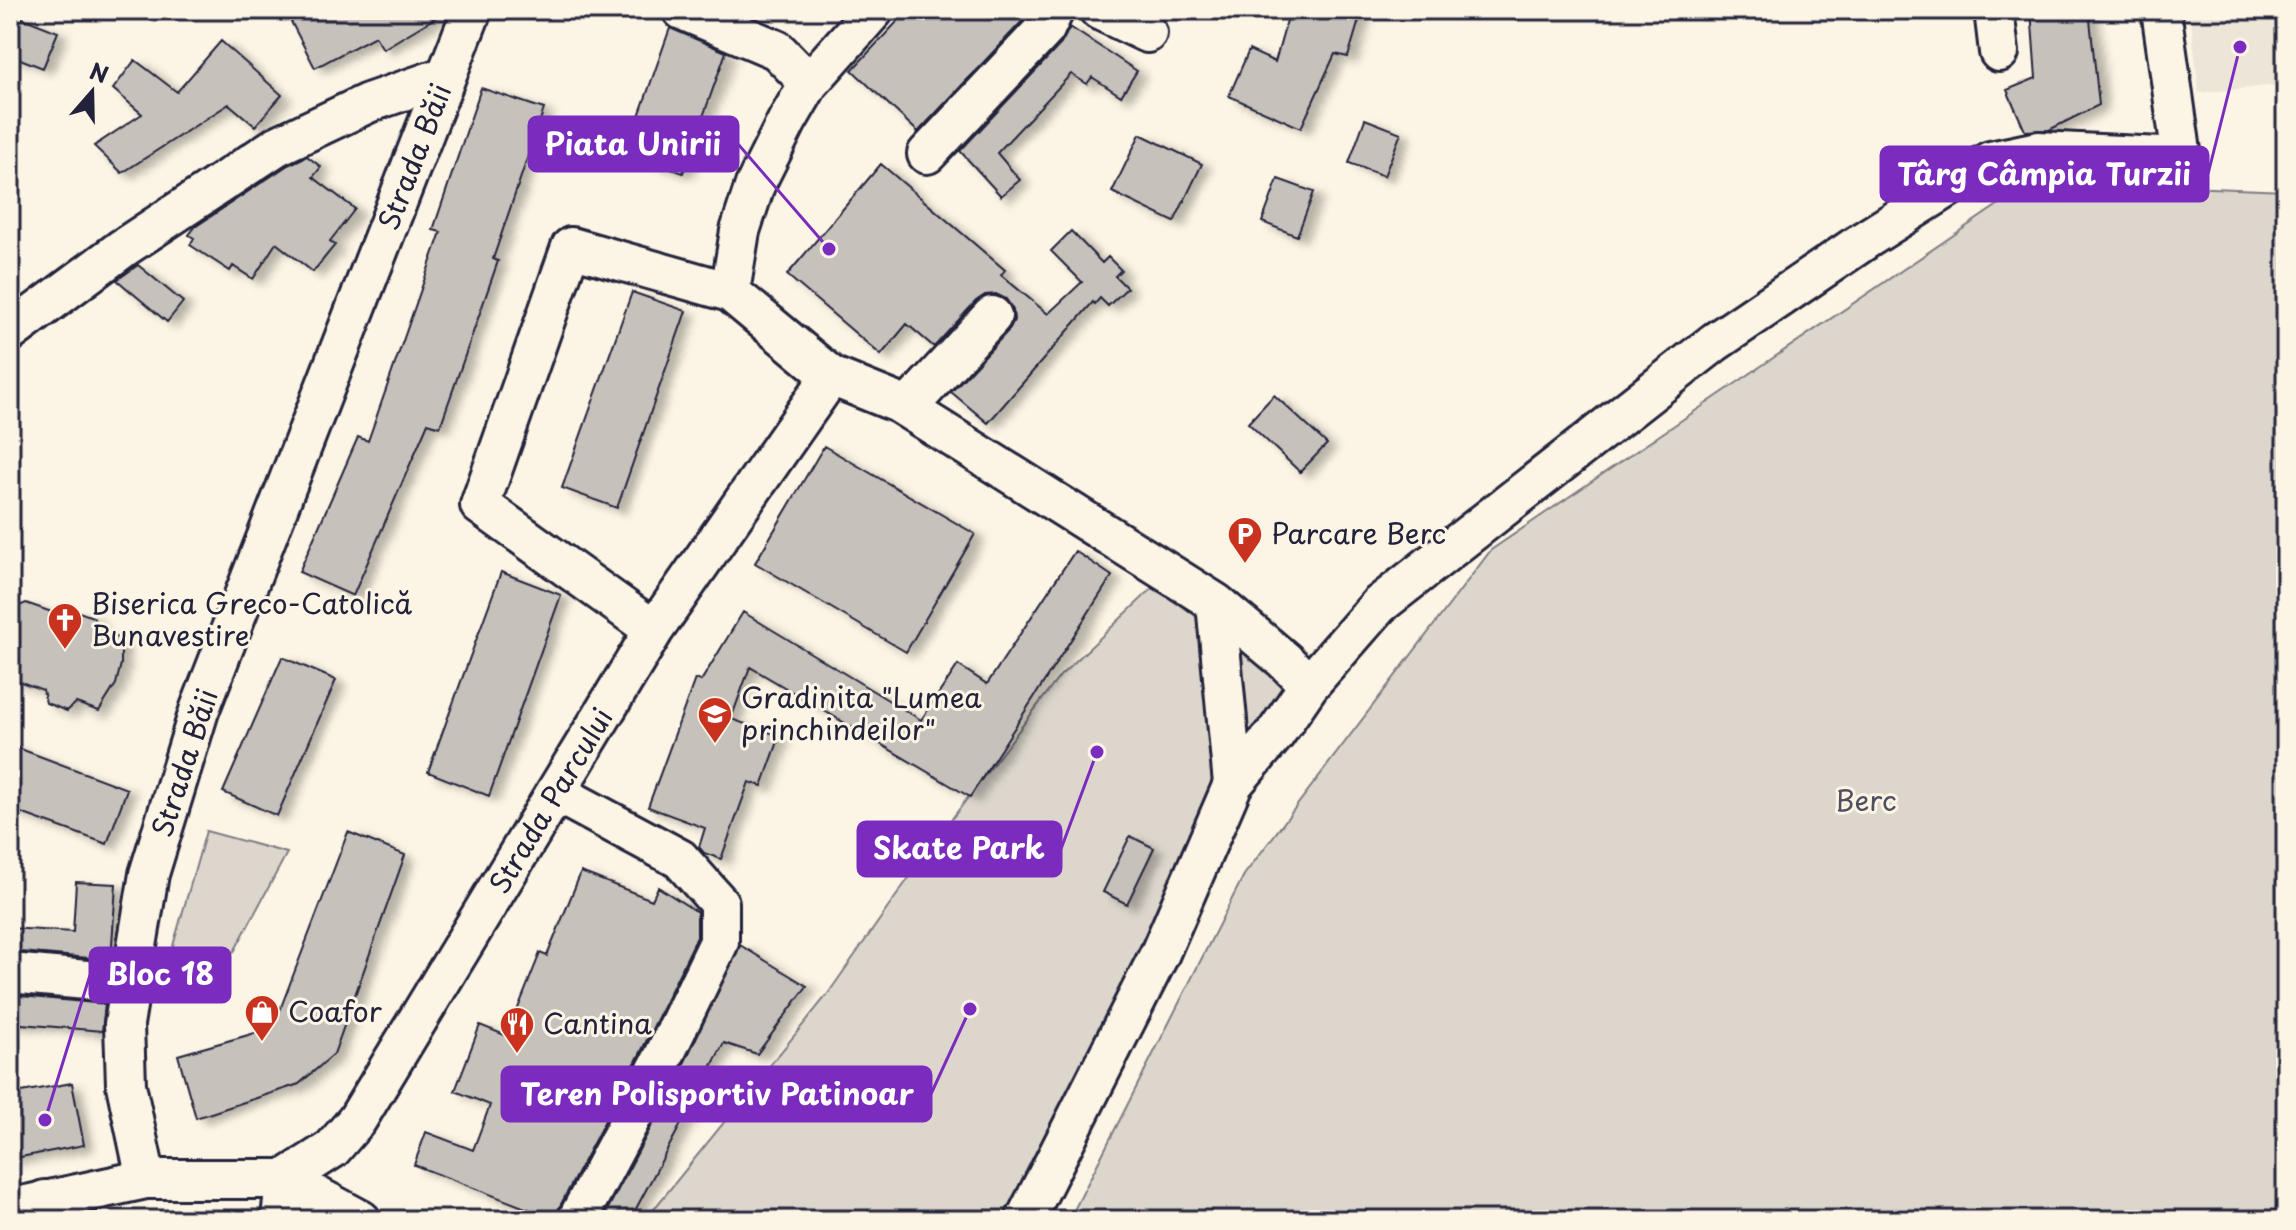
<svg xmlns="http://www.w3.org/2000/svg" width="2296" height="1230" font-family="'Playpen Sans',sans-serif">
<style>
.built{fill:#ece5d8}
.green{fill:#dcd6cc;stroke:#7f7c84;stroke-width:2}
.building{fill:#c6c1bb;stroke:#22223b;stroke-width:2;filter:url(#shadow)}
.lines{fill:none;stroke-linecap:round;stroke-linejoin:round}
.minor-casing{stroke:#22223b;stroke-width:44}
.major-casing{stroke:#22223b;stroke-width:50}
.minor{stroke:#fcf5e5;stroke-width:38}
.major{stroke:#fcf5e5;stroke-width:44}
.labels{text-anchor:middle;stroke-width:6;stroke-linejoin:round;paint-order:stroke}
.street-label{font-size:28px;fill:#22223b;stroke:#fcf5e5}
.poi-label{font-size:28px;fill:#22223b;stroke:#fcf5e5;text-anchor:start}
.park-label{font-size:28px;fill:#504f5f;stroke:#fcf5e5}
.leader{fill:none;stroke:#7b2cbf;stroke-width:3}
.callout-dot{fill:#7b2cbf;stroke:#fcf5e5;stroke-width:3}
.callout{fill:#7b2cbf;stroke:#7b2cbf;stroke-width:3}
.callout-label{font-size:30px;text-anchor:middle;font-weight:bold;fill:#fff}
</style>
<defs>
<filter id="shadow"><feDropShadow dx="9" dy="5" stdDeviation="4" flood-color="#0004"/></filter>
</defs>
<rect width="100%" height="100%" fill="#fcf5e5"/>
<filter id="ink" filterUnits="userSpaceOnUse"><feTurbulence type="fractalNoise" baseFrequency=".0125" numOctaves="2"/><feDisplacementMap in="SourceGraphic" scale="16" xChannelSelector="R" yChannelSelector="G"/><feConvolveMatrix kernelMatrix="1 2 1 2 8 2 1 2 1" color-interpolation-filters="sRGB"/></filter>
<g filter="url(#ink)">
<!-- built -->
<path class="built" d="M2190,10H2286V84L2199,93Z"/>
<!-- green -->
<path class="green" d="M2033,181L2286,191V1220H1069L1244,875L1491,550Z
M1159,582L1207,627L1219,794L1016,1220H645L827,995L929,849L1060,676Z
M1242,646L1291,682L1257,732L1246,728L1235,647Z
M206,831L287,853L235,950L207,987L165,1000L162,984Z"/>
<!-- building -->
<path class="building" d="M285,10H448L383,49L375,36L315,68Z
M908,10H1030L1027,16L918,132L852,70Z
M1290,10H1362L1348,57L1335,54L1301,128L1229,96L1249,50L1275,62Z
M2031,10H2089L2099,105L2049,130L2025,131L2007,90L2036,78Z
M10,13L58,32L43,68L10,55Z
M1070,27L1137,71L1121,96L1092,77L1087,84L1071,74L997,153L1020,180L1001,196L960,151L1061,44Z
M670,28L726,52L683,173L626,153Z
M221,41L282,95L255,126L229,104L122,173L94,146L142,114L113,89L135,60L177,92Z
M481,88L544,109L493,259L498,261L440,427L428,423L353,596L299,572L358,437L368,441L441,232L433,230Z
M1365,119L1401,133L1384,176L1349,163Z
M1140,134L1202,164L1174,222L1112,192Z
M307,156L321,167L313,177L355,209L330,241L335,245L313,272L276,243L253,279L233,266L230,271L190,245L194,238L189,235L195,227L288,165Z
M881,164L1005,270L1001,275L1048,314L1082,282L1051,251L1071,231L1102,263L1108,257L1121,270L1115,276L1127,288L1108,306L1100,298L1095,304L1093,302L988,423L951,392L1009,330L1014,320L1013,310L1006,299L996,294L985,295L976,301L934,347L907,324L881,355L787,275Z
M1278,179L1314,192L1297,236L1262,222Z
M138,265L183,302L167,322L117,280Z
M632,292L686,311L617,508L562,488Z
M1274,395L1327,444L1300,472L1248,423Z
M824,446L975,534L906,652L755,563Z
M1075,551L1112,576L970,797L750,667L731,719L780,736L762,786L749,782L721,859L704,853L699,847L705,828L648,807L695,679L701,681L743,612L921,720L958,665L987,684Z
M501,572L561,595L489,796L428,772Z
M26,603L63,616L74,610L93,617L101,632L121,639V664L116,684L99,711L76,703L67,711L46,703L43,690L10,678V610Z
M282,657L336,680L277,816L223,792Z
M10,745L127,789L107,844L10,809Z
M348,832L405,855L334,1054L299,1084L196,1118L178,1055L273,1028Z
M1130,836L1154,848L1127,904L1103,892Z
M581,872L652,900L658,887L697,912V937L641,1052L558,1210L555,1220H532L536,1212L414,1165L426,1132L473,1150L490,1105L455,1091L480,1025L507,1036L540,953L547,956Z
M76,882L116,884L111,960L10,951V928L73,932Z
M740,945L807,986L757,1054L724,1043L630,1220H602L680,1072Z
M10,995L105,1004L102,1031L10,1023Z
M72,1083L84,1145L10,1159V1094Z"/>
<g class="lines">
<!-- minor casing -->
<g class="minor-casing">
<path id="minor" d="M682,10L777,50L809,83
M874,10L809,83L787,121L755,185L740,231L730,292L831,376L898,403L1216,603L1233,784L1160,953L1025,1220
M1099,10L1147,33
M1994,10L1999,52
M927,154L1045,29L1054,10
M10,332L123,248L277,146L368,103L446,76
M898,403L909,406L992,316
M1216,603L1284,660L1309,685L1276,733L1233,784
M654,630L480,505L571,247L730,292
M1309,685L1379,605L1715,342L1865,240L1990,161L2038,151L2182,158L2161,10
M557,793L680,859L719,903V942L661,1062L577,1220
M10,973L130,984
M146,1179L126,1085L124,1024L149,874L199,711L472,10
M285,1179L332,1149L357,1120L654,630L831,376
M17,1207L146,1179H285L361,1220
M281,1220L285,1179"/>
</g>
<!-- major casing -->
<g class="major-casing">
<path id="major" d="M22,1220L45,1203"/>
</g>
<!-- minor -->
<use href="#minor" class="minor"/>
<!-- major -->
<use href="#major" class="major"/>
</g>
</g>
<!-- icons -->
<defs>
<g id="parking-pin" transform="scale(1.8)"><path d="M0 17L-7.5 6A9.5 9.5 0 1 1 7.5 6Z" fill="#c8321e" stroke="#fcf5e5"/><path d="M-3.5-5.5H1a3.5 3.5 0 0 1 0 7H-1V5.5H-3.5ZM-1-3.4V-.6H.8a1.4 1.4 0 0 0 0-2.8Z" fill="#fff"/></g>
<g id="church-pin" transform="scale(1.8)"><path d="M0 17L-7.5 6A9.5 9.5 0 1 1 7.5 6Z" fill="#c8321e" stroke="#fcf5e5"/><path d="M-1.2-6h2.4v3.5h3.3v2.4h-3.3V6h-2.4V-.1h-3.3v-2.4h3.3Z" fill="#fff"/></g>
<g id="school-pin" transform="scale(1.8)"><path d="M0 17L-7.5 6A9.5 9.5 0 1 1 7.5 6Z" fill="#c8321e" stroke="#fcf5e5"/><path d="M0-5L7-2L0 1L-7-2ZM-4 1L0 2.5L4 1V4Q0 6-4 4Z" fill="#fff"/></g>
<g id="shop-pin" transform="scale(1.8)"><path d="M0 17L-7.5 6A9.5 9.5 0 1 1 7.5 6Z" fill="#c8321e" stroke="#fcf5e5"/><path d="M-5-2.5h2.3a2.7 3.5 0 0 1 5.4 0H5L5.5 6h-11ZM-1.5-2.5h3a1.5 2.3 0 0 0-3 0Z" fill="#fff"/></g>
<g id="restaurant-pin" transform="scale(1.8)"><path d="M0 17L-7.5 6A9.5 9.5 0 1 1 7.5 6Z" fill="#c8321e" stroke="#fcf5e5"/><path d="M-5-6h1v4h1v-4h1v4h1v-4h1v5L-1.5 .5V6h-2V.5L-5-1ZM5-6V6H3V1.5H1.5Q1.5-4 5-6Z" fill="#fff"/></g>
</defs>
<g fill-rule="evenodd">
<use href="#parking-pin" x="1245" y="534"/>
<use href="#church-pin" x="65" y="620"/>
<use href="#school-pin" x="715" y="714"/>
<use href="#shop-pin" x="262" y="1012"/>
<use href="#restaurant-pin" x="517" y="1024"/>
</g>
<g class="labels">
<!-- street labels -->
<g class="street-label">
<text transform="translate(415 157) rotate(-69)" y="10">Strada Băii</text>
<text transform="translate(185 763) rotate(-72)" y="10">Strada Băii</text>
<text transform="translate(551 801) rotate(-59)" y="10">Strada Parcului</text>
</g>
<!-- poi labels -->
<g class="poi-label">
<text x="1271" y="544">Parcare Berc</text>
<text x="91" y="614">Biserica Greco-Catolică<tspan x="91" dy="32">Bunavestire</tspan></text>
<text x="741" y="708">Gradinita "Lumea<tspan x="741" dy="32">princhindeilor"</tspan></text>
<text x="288" y="1022">Coafor</text>
<text x="543" y="1034">Cantina</text>
</g>
<!-- park labels -->
<g class="park-label">
<text x="1866" y="811">Berc</text>
</g>
</g>
<!-- callouts -->
<path class="leader" d="M829 249L738 144M2240 47L2208 174M1097 752L1061 849M45 1120L90 975M970 1009L931 1094"/>
<g class="callout-dot">
<circle cx="829" cy="249" r="8"/>
<circle cx="2240" cy="47" r="8"/>
<circle cx="1097" cy="752" r="8"/>
<circle cx="45" cy="1120" r="8"/>
<circle cx="970" cy="1009" r="8"/>
</g>
<g class="callout">
<rect x="529" y="117" width="209" height="54" rx="8"/>
<rect x="1881" y="147" width="327" height="54" rx="8"/>
<rect x="858" y="822" width="203" height="54" rx="8"/>
<rect x="90" y="948" width="140" height="54" rx="8"/>
<rect x="502" y="1067" width="429" height="54" rx="8"/>
</g>
<g class="callout-label">
<text x="633" y="155">Piata Unirii</text>
<text x="2044" y="185">Târg Câmpia Turzii</text>
<text x="959" y="859">Skate Park</text>
<text x="160" y="985">Bloc 18</text>
<text x="717" y="1105">Teren Polisportiv Patinoar</text>
</g>
<!-- margin -->
<rect width="2296" height="1230" fill="none" stroke="#fcf5e5" stroke-width="40"/>
<rect x="20" y="20" width="2256" height="1190" fill="none" stroke="#22223b" stroke-width="3" filter="url(#ink)"/>
<!-- north arrow -->
<g transform="translate(92 92) rotate(20)" stroke="#fcf5e5" stroke-width="6" paint-order="stroke">
<path d="M0-6L14 30L0 20L-14 30Z" fill="#22223b"/>
<text y="-12" font-size="22" font-weight="bold" text-anchor="middle" fill="#22223b">N</text>
</g>
</svg>
